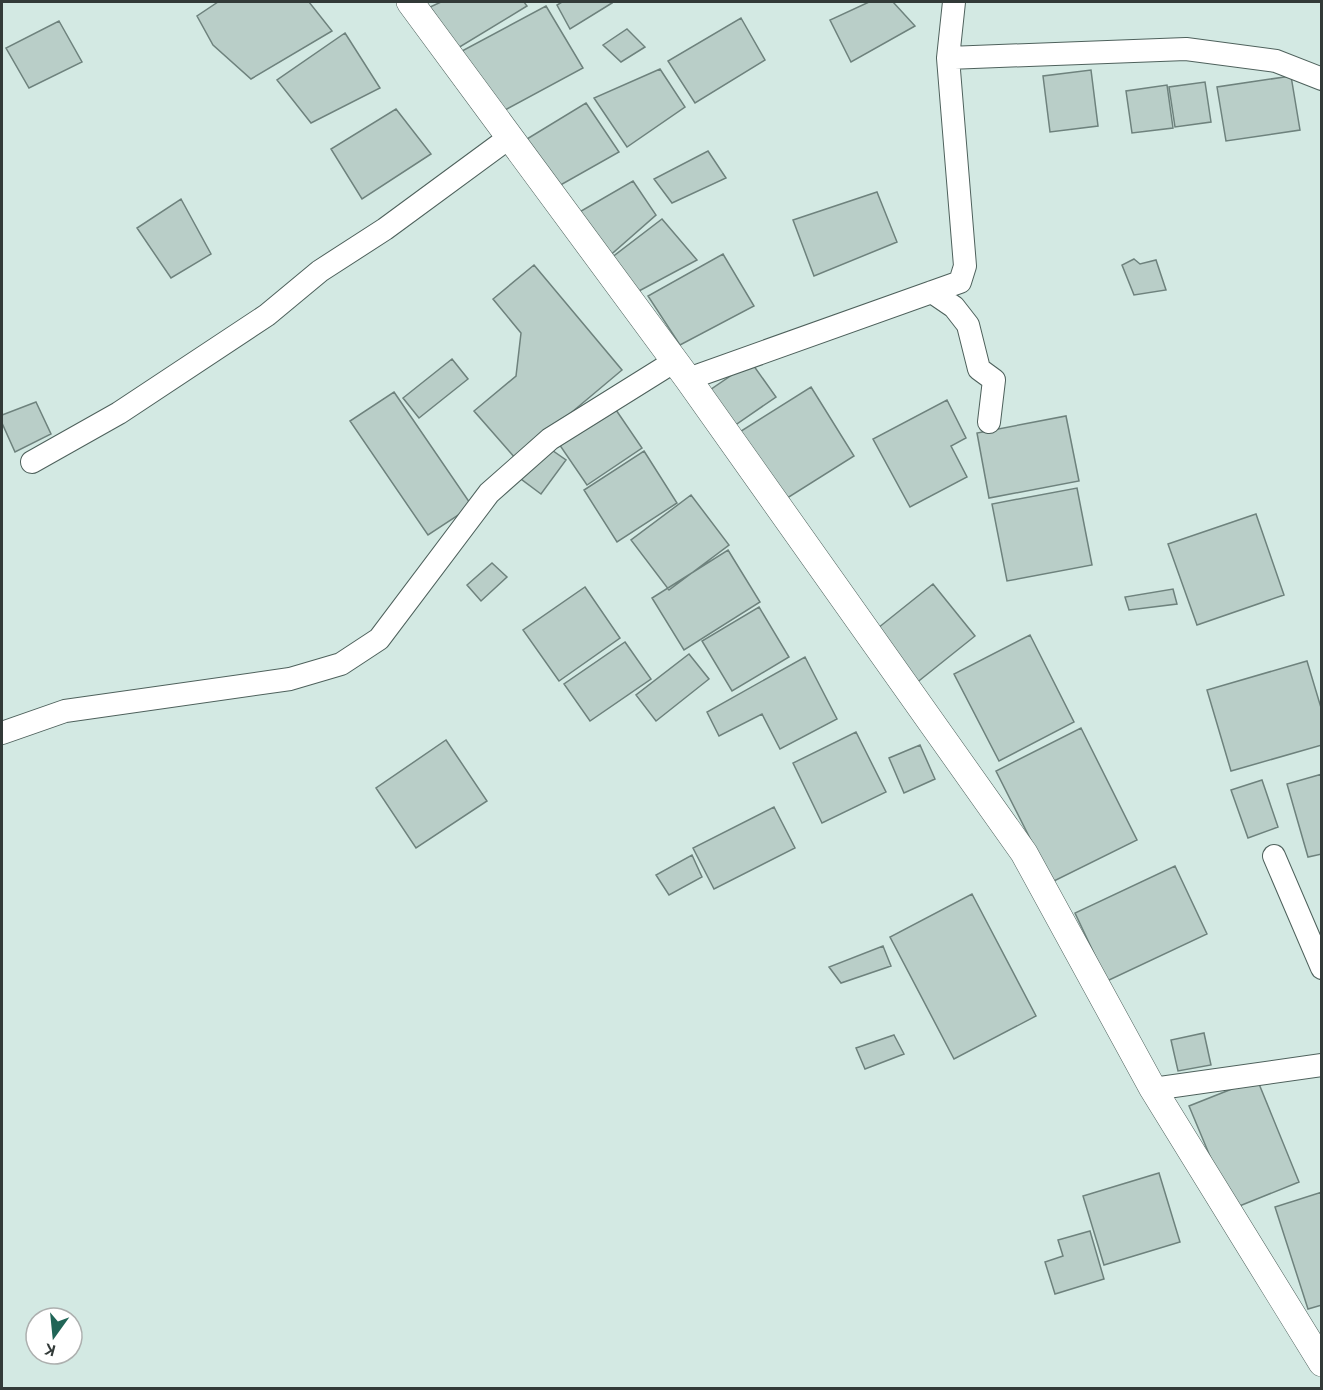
<svg xmlns="http://www.w3.org/2000/svg" width="1323" height="1390" font-family="Ubuntu,sans-serif">
<style>
.building{fill:#b9cec8;stroke:#6e827d;stroke-width:1.5}
.lines{fill:none;stroke-linecap:round;stroke-linejoin:round}
.minor-casing{stroke:#4e615c;stroke-width:24}
.tertiary-casing{stroke:#4e615c;stroke-width:28}
.minor{stroke:#fff;stroke-width:22}
.tertiary{stroke:#fff;stroke-width:27}
</style>
<rect width="100%" height="100%" fill="#d3e9e3"/>
<!-- building -->
<path class="building" d="M218,2H309L332,31L251,79L213,45L197,16Z
M441,2H524L527,6L458,48L430,7Z
M562,2H611L612,3L570,29L557,5Z
M869,2H893L915,26L851,62L830,20Z
M546,6L583,68L505,110L462,51Z
M741,18L765,60L695,103L668,61Z
M59,21L82,62L29,88L6,48Z
M627,29L645,47L621,62L603,45Z
M345,33L380,88L311,123L277,80Z
M660,69L685,107L627,147L594,98Z
M1091,70L1098,126L1050,132L1043,76Z
M1291,76L1300,130L1226,141L1217,87Z
M1205,82L1211,122L1175,127L1169,87Z
M1167,85L1173,128L1132,133L1126,91Z
M586,103L619,152L557,187L522,142Z
M396,109L431,154L362,199L331,149Z
M708,151L726,178L672,203L654,179Z
M633,181L656,215L606,259L576,214Z
M877,192L897,242L814,276L793,220Z
M181,199L211,254L171,278L137,228Z
M662,219L697,260L639,291L611,258Z
M723,254L754,306L680,345L648,296Z
M1134,259L1140,264L1156,260L1166,290L1134,295L1122,265Z
M534,265L622,370L516,459L474,411L516,376L521,333L493,299Z
M452,359L468,379L419,418L403,398Z
M751,362L776,397L731,428L707,392Z
M811,387L854,456L781,502L738,433Z
M394,392L472,506L428,535L350,421Z
M947,400L966,438L951,446L967,477L910,507L873,439Z
M36,402L51,434L15,452L2,423V415Z
M614,407L642,448L587,485L559,444Z
M1066,416L1079,481L989,498L977,433Z
M546,446L566,460L541,494L521,479Z
M644,451L677,503L617,542L584,490Z
M1077,488L1092,565L1007,581L992,504Z
M691,495L729,545L669,590L631,540Z
M1256,514L1284,595L1197,625L1168,544Z
M728,550L760,602L684,650L652,598Z
M492,563L507,577L481,601L467,585Z
M933,584L975,636L915,684L873,632Z
M585,587L620,638L559,681L523,630Z
M1173,589L1177,604L1129,610L1125,597Z
M759,607L789,657L732,691L702,641Z
M1030,635L1074,722L999,761L954,674Z
M625,642L651,679L590,721L564,684Z
M689,654L709,679L656,721L636,695Z
M805,657L837,719L780,749L762,714L719,736L707,712Z
M1307,661L1322,711V745L1231,771L1207,690Z
M1081,728L1137,840L1052,882L996,771Z
M856,732L886,792L822,823L793,763Z
M446,740L487,801L416,848L376,788Z
M920,745L935,779L904,793L889,758Z
M1322,774V854L1308,857L1287,784Z
M1262,780L1278,827L1248,838L1231,790Z
M774,807L795,848L714,889L693,848Z
M692,855L702,877L669,895L656,875Z
M1175,866L1207,934L1107,981L1075,913Z
M972,894L1036,1016L954,1059L890,937Z
M883,946L891,966L841,983L829,967Z
M1204,1033L1211,1065L1178,1071L1171,1040Z
M894,1035L904,1054L865,1069L856,1048Z
M1257,1079L1299,1182L1232,1209L1189,1106Z
M1159,1173L1180,1242L1104,1265L1083,1196Z
M1322,1192V1305L1308,1309L1275,1207Z
M1090,1231L1104,1279L1055,1294L1045,1262L1063,1256L1058,1240Z"/>
<g class="lines">
<!-- minor casing -->
<g class="minor-casing">
<path id="minor" d="M948,58L1186,49L1276,61L1322,79
M932,292L954,307L968,325L979,369L994,380L989,422
M688,379L960,282L965,266L948,58L954,2
M32,462L119,413L267,315L320,271L385,229L510,137
M2,733L65,711L290,679L341,664L379,639L489,493L550,439L675,361
M1274,856L1322,968
M1153,1089L1322,1065"/>
</g>
<!-- tertiary casing -->
<g class="tertiary-casing">
<path id="tertiary" d="M410,2L688,379L1024,853L1153,1089L1322,1363"/>
</g>
<!-- minor -->
<use href="#minor" class="minor"/>
<!-- tertiary -->
<use href="#tertiary" class="tertiary"/>
</g>
<!-- border -->
<rect width="1323" height="1390" fill="none" stroke="#323a38" stroke-width="6"/>
<!-- north arrow -->
<g transform="translate(54 1336) rotate(195)"><circle r="28" fill="#ffffff" stroke="#adb0af" stroke-width="1.5"/>
<path d="M0-4.5L10 22L0 15L-10 22Z" fill="#206557"/>
<text y="-9" font-size="16" font-weight="bold" text-anchor="middle" fill="#323a38">K</text>
</g>
</svg>
